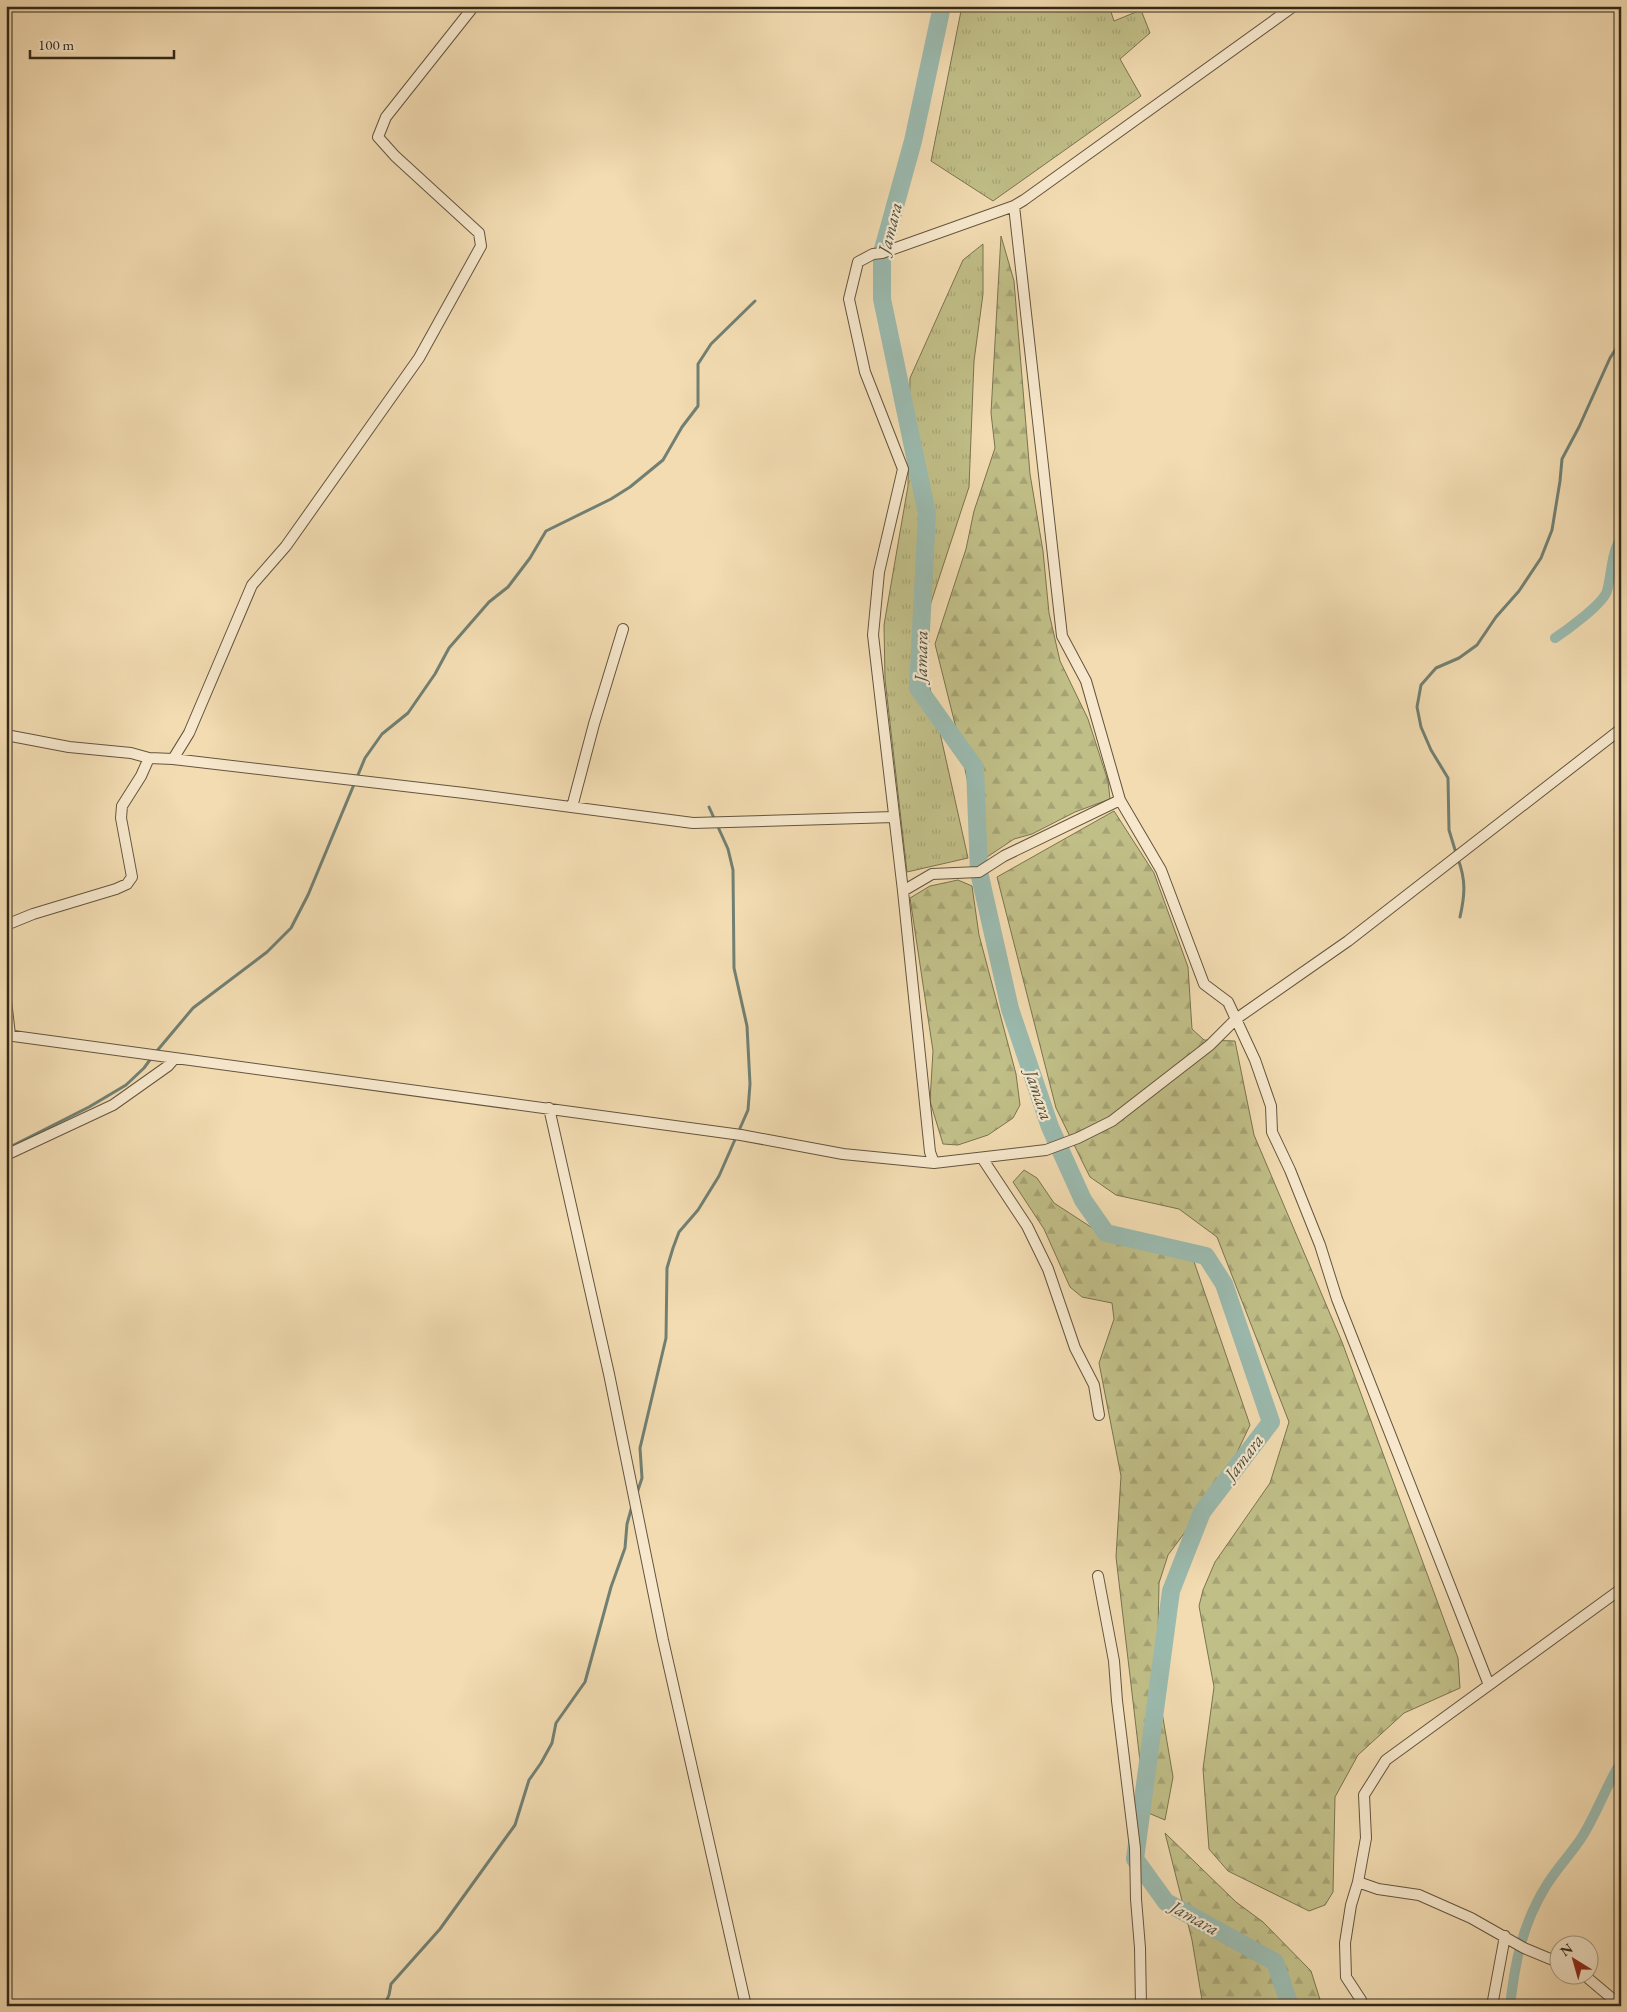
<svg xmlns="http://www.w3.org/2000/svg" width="1627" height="2012" font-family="'EB Garamond',serif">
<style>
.grass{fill:url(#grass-tufts);stroke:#7a7450}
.forest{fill:url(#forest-firs);stroke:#7a7450}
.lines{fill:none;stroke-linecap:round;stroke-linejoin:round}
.stream{stroke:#718073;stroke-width:3}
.canal{stroke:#9bbbb0;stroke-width:10}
.river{stroke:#9bbbb0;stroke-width:18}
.minor-casing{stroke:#63553e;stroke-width:12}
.minor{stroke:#f7e8cd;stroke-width:10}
.labels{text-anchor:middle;stroke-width:4.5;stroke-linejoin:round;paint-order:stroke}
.water-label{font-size:18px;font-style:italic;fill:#4d4d3e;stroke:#f7e8cd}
</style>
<defs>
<pattern id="grass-tufts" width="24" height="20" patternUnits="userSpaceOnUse" patternTransform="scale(1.25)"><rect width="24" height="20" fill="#c1bf88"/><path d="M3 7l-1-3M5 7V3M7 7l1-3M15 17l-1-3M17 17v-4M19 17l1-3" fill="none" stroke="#a6a475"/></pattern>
<pattern id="forest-firs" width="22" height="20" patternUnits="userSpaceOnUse" patternTransform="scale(1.25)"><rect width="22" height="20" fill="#c1bf88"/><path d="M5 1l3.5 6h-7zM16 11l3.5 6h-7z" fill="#a6a475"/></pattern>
</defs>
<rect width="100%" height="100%" fill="#f3dcb2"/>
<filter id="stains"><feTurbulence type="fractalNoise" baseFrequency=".004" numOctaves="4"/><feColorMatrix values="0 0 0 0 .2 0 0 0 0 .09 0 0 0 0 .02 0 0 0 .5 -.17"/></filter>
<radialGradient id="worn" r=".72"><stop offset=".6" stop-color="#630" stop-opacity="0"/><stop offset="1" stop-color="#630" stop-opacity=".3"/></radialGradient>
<!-- grass -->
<path class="grass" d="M962,6H1109L1114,21L1141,10L1150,33L1120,59L1141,96L993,201L931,161Z
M983,244V294L974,361L969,487L919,639L968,858L907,872L885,679L884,625L908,486L910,378L963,260Z"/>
<!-- forest -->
<path class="forest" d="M1001,236L1014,281L1030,474L1043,551L1049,613L1060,661L1088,719L1108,781L1110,799L1075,812L1032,834L1014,839L984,859L958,736L935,644L966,549L974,511L995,448L991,413Z
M1114,811L1154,873L1188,967L1192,1029L1204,1040L1235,1041L1254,1135L1342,1342L1458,1658L1460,1688L1404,1713L1358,1755L1335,1797L1333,1892L1325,1905L1309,1911L1228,1871L1209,1849L1203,1769L1214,1687L1199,1606L1203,1590L1215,1562L1270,1483L1289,1422L1217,1237L1179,1209L1116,1195L1090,1177L1083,1163L1056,1108L997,877Z
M958,880L972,886L979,935L1016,1074L1020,1105L1013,1118L988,1135L958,1145L943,1144L930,1101L933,1051L910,898L930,886Z
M1024,1170L1037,1178L1054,1203L1094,1229L1157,1250L1191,1253L1250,1425L1224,1480L1168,1555L1159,1583L1157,1683L1173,1777L1165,1820L1146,1812L1116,1557L1121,1476L1099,1363L1114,1319L1112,1303L1082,1297L1070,1287L1044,1229L1013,1182Z
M1165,1833L1236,1902L1263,1922L1311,1971L1322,2006H1203L1192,1940Z"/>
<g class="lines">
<!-- stream -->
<path class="stream" d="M1456,853L1449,830L1448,778L1431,750L1421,727L1417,707L1421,685L1436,668L1459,658L1477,645L1496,617L1519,591L1541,558L1552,530L1560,481L1562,459L1579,427L1610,358L1621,341
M1458,859C1466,880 1465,895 1460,917
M156,1052L193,1008L267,952L291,928L308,895L365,758L382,734L408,713L435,674L449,648L489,602L508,587L530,558L546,531L611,499L630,487L663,460L682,427L698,406V364L711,344L755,301
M6,1149L89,1107L126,1085L144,1068L152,1057
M637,1493L642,1478L640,1448L666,1338L667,1268L673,1248L679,1232L698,1210L719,1176L748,1110L750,1084L747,1026L734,968L733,870L728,849L709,807
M384,2006L389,1995L391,1984L440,1929L515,1825L529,1780L541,1763L552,1743L556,1723L585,1682L611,1587L625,1548L627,1524L632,1506"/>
<!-- canal -->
<path class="canal" d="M1555,638C1567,630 1603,604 1607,591C1612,573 1611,553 1621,538
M1510,2006C1515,1962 1522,1925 1546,1886C1556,1869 1571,1854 1582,1837C1597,1813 1606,1786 1621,1762"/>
<!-- river -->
<path class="river" d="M942,6L913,141L882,253V299L927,514L918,688L975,768L979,872L1010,1009L1050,1127L1083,1200L1106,1233L1206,1256L1224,1284L1271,1422L1202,1512L1171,1591L1135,1859L1166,1902L1275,1962L1290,2006"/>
<!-- minor casing -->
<g class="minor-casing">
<path id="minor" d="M1014,206L1062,636L1086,681L1120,800L1161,870L1204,984L1228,1002L1255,1060L1271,1106L1272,1132L1290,1170L1320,1245L1337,1299L1489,1685
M6,735L69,747L131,753L149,758L173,759L464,793L693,823L894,817
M173,759L189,733L252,585L286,546L419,358L481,246L479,233L395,156L378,137L386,117L474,6
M572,807L594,724L623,629
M903,891L932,874L979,872L1004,856L1120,800
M6,925L33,914L116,889L127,884L132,877L121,818L122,806L141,776L149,758
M6,1000L10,1035
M6,1035L741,1135L843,1154L934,1163L930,1152L903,891L873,635L879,572L903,469L865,372L849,299L858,262L873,254L882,253L1014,206L1024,200L1294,6
M549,1108L609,1374L663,1640L746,2006
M6,1155L113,1105L168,1066L175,1058
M982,1158L1027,1226L1048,1269L1075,1348L1094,1385L1099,1415
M934,1163L1046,1150L1078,1138L1112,1121L1210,1045L1236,1019L1348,941L1621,729
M1098,1576L1114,1661L1117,1701L1135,1848L1136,1899L1140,1948L1141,2006
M1358,1882L1378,1889L1419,1895L1471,1918L1524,1948L1560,1963
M1583,1974L1621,2006
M1362,2006L1361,2000L1346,1977L1345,1943L1351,1905L1358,1882L1366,1838L1364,1795L1386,1760L1621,1589
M1492,2006L1505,1936"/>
</g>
<!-- minor -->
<use href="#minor" class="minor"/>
</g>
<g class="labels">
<!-- water labels -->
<g class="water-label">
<text transform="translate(890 228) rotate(-76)" y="6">Jamara</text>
<text transform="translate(921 656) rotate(-89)" y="6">Jamara</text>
<text transform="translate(1039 1095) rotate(71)" y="6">Jamara</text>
<text transform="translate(1244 1457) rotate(-53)" y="6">Jamara</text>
<text transform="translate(1195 1918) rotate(29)" y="6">Jamara</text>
</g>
</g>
<!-- margin -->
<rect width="1627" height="2012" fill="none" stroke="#f3dcb2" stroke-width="25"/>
<rect x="8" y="8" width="1612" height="1997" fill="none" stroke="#332818" stroke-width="2.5"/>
<rect x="12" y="12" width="1602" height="1987" fill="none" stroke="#332818"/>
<!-- north arrow -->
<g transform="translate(1574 1960) rotate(323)"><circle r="24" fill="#f7e8cd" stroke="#a99b85"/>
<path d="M0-4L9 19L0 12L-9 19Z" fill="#8f2418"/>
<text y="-8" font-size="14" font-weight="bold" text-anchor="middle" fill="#332818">N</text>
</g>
<!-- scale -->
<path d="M30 50v8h144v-8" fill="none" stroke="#332818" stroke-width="2.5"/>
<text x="38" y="50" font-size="15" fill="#332818" stroke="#f7e8cd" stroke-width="4" paint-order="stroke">100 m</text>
<rect width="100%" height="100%" filter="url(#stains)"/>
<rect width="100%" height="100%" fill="url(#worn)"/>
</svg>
